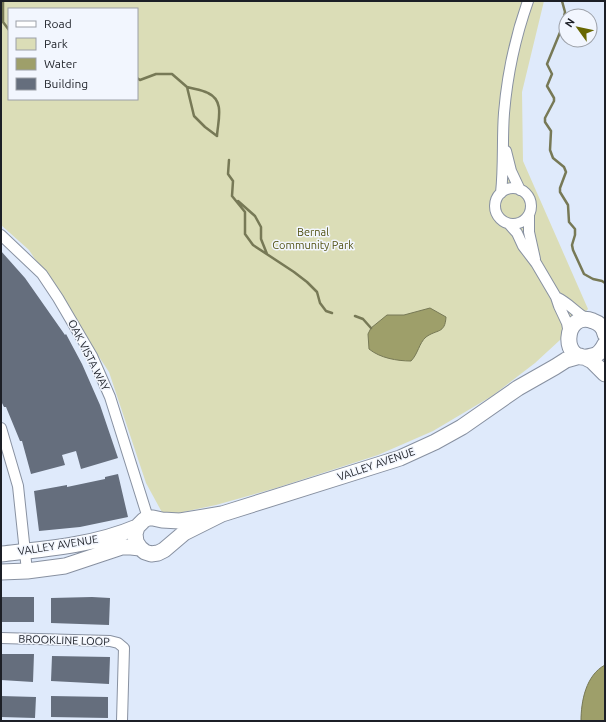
<svg xmlns="http://www.w3.org/2000/svg" width="606" height="722" font-family="Ubuntu,sans-serif">
<style>
.green{fill:#dbddb7;fill-rule:evenodd}
.water{fill:#9e9f6a;stroke:#777956}
.lines{fill:none;stroke-linecap:round;stroke-linejoin:round}
.stream{stroke:#777956;stroke-width:2.5}
.building{fill:#656e7d}
.street-casing{stroke:#8891a1;stroke-width:12}
.secondary-casing{stroke:#8891a1;stroke-width:17}
.street{stroke:#fff;stroke-width:10}
.secondary{stroke:#fff;stroke-width:15}
.labels{text-anchor:middle;stroke-width:3;stroke-linejoin:round;paint-order:stroke}
.park-label{font-size:11px;fill:#525213;stroke:#f2f6fe}
.street-label{font-size:11px;fill:#1c1f26;stroke:#f2f6fe}
</style>
<rect width="100%" height="100%" fill="#dfeafb"/>
<!-- green -->
<path class="green" d="M1,1H544L522,92L523,161L588,309L560,340L535,363L492,396L433,431L378,455L276,488L216,505L164,516L146,483L109,372L29,250L1,225ZM9,9H137V99H9Z"/>
<!-- water -->
<path class="water" d="M430,308L446,317C445,334 437,329 426,337C419,343 418,354 411,361C397,361 380,358 369,349L368,334L371,328L387,315H404Z
M605,665V721H581C581,701 586,675 605,665Z"/>
<g class="lines">
<!-- stream -->
<path class="stream" d="M3,1V22L9,30
M562,1L565,12L561,30L547,64L552,74L547,86L554,98V101L545,118V122L551,131L550,150L553,158L564,167L566,172L560,188V192L568,205L569,222L575,229V235L572,245L573,250L584,274L593,279L602,281L605,283
M137,78L140,80L156,74H172L187,87L194,116L205,127L217,136
M187,87C194,89 202,90 208,93C225,101 218,120 217,136
M229,160L228,174L233,181L232,196L245,212V234L253,245L294,272L307,282L317,292L320,303L326,311L332,313
M238,201L255,216L261,227V239L267,254
M355,316L363,319L371,328"/>
</g>
<!-- building -->
<path class="building" d="M1,251L25,278L65,335L66,334L82,364L100,405L118,458L81,469L76,451L62,455L65,465L31,474L22,441H20L6,407H4L1,401Z
M118,474L128,517L80,527L39,531L34,491L67,485V487L105,479V477Z
M1,597H34V622H1Z
M92,597L110,598L109,625L51,623V598Z
M1,654H34L33,682L1,680Z
M52,656L110,657L109,684L51,681Z
M1,696L36,697L35,718L1,717Z
M51,696L108,697V718L51,717Z"/>
<g class="lines">
<!-- street casing -->
<g class="street-casing">
<path id="street" d="M506,151L511,171L520,190
M495 206a18 18 0 1 1 36 0a18 18 0 1 1-36 0Z
M501,193C504,166 502,139 504,113C507,77 516,35 528,1
M529,216V232L535,259
M509,224L517,233L523,246L536,263L556,297L559,306L567,323L569,334
M1,235L42,274L58,298L92,356L110,397L148,518
M556,297C569,303 575,312 587,319
M1,428L18,486L27,571
M1,638L110,641L118,643L124,648L122,721"/>
</g>
<!-- secondary casing -->
<g class="secondary-casing">
<path id="secondary" d="M605,334C604,328 599,323 593,321C563,309 559,366 592,356C599,355 602,350 605,344
M584,357L592,361L605,374
M222,514L184,533L164,550L158,553L151,554L145,552L140,548L136,542L135,534L137,527L144,520L148,518H153L162,520L180,521L222,514L400,458L435,442L462,427L518,388L555,367L566,360L580,356
M1,554C47,549 95,545 137,527
M1,572L27,571L65,566L122,547H131L140,548"/>
</g>
<!-- street -->
<use href="#street" class="street"/>
<!-- secondary -->
<use href="#secondary" class="secondary"/>
</g>
<g class="labels">
<!-- park labels -->
<g class="park-label">
<text x="313" y="236">Bernal<tspan x="313" dy="13">Community Park</tspan></text>
</g>
<!-- street labels -->
<g class="street-label">
<text transform="translate(89 355) rotate(63)" y="4">OAK VISTA WAY</text>
<text transform="translate(376 464) rotate(-19)" y="4">VALLEY AVENUE</text>
<text transform="translate(58 545) rotate(-9)" y="4">VALLEY AVENUE</text>
<text transform="translate(64 640) rotate(2)" y="4">BROOKLINE LOOP</text>
</g>
</g>
<!-- border -->
<rect width="606" height="722" fill="none" stroke="#1c1f26" stroke-width="4"/>
<!-- legend -->
<rect x="8" y="8" width="130" height="92" fill="#f2f6fe" stroke="#9ca0a8"/>
<rect x="16" y="21" width="20" height="6" fill="#ffffff" stroke="#9ca0a8"/>
<text x="44" y="28" font-size="12" fill="#1c1f26">Road</text>
<rect x="16" y="38" width="20" height="12" fill="#dbddb7" stroke="#9ca0a8"/>
<text x="44" y="48" font-size="12" fill="#1c1f26">Park</text>
<rect x="16" y="58" width="20" height="12" fill="#9e9f6a" stroke="#9ca0a8"/>
<text x="44" y="68" font-size="12" fill="#1c1f26">Water</text>
<rect x="16" y="78" width="20" height="12" fill="#656e7d" stroke="#9ca0a8"/>
<text x="44" y="88" font-size="12" fill="#1c1f26">Building</text>
<!-- north arrow -->
<g transform="translate(578 28) rotate(303)"><circle r="19" fill="#f2f6fe" stroke="#9ca0a8"/>
<path d="M0-3L7 15L0 10L-7 15Z" fill="#686701"/>
<text y="-6" font-size="11" font-weight="bold" text-anchor="middle" fill="#1c1f26">N</text>
</g>
</svg>
